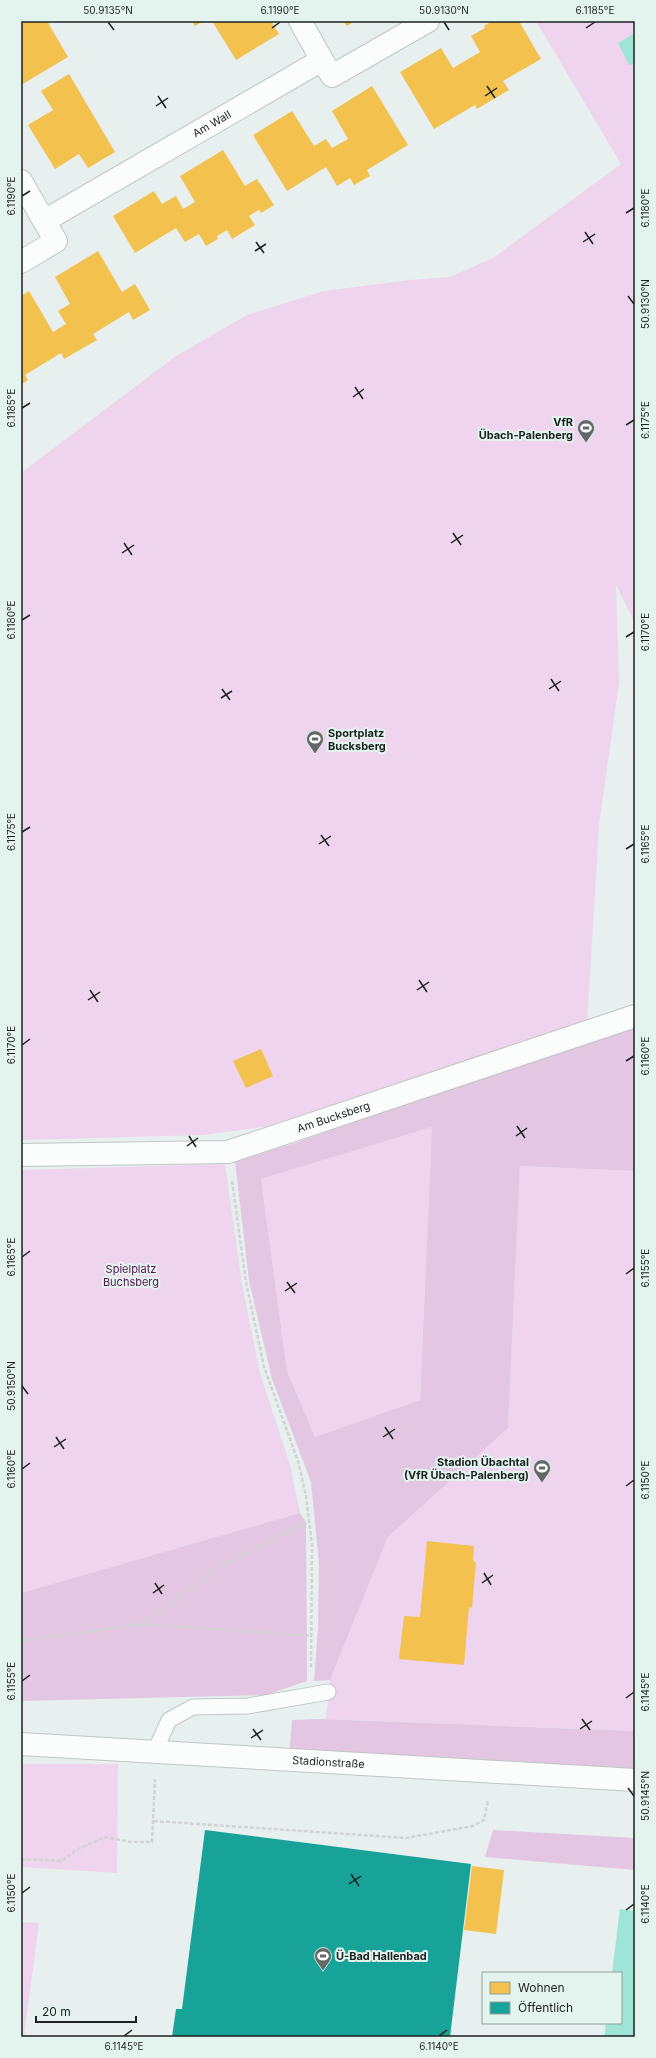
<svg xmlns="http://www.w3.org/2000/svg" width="656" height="2058" font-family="Inter,sans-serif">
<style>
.green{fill:#eed5ed}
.forest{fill:#e3c6e2;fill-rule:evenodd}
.water{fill:#9ee5d5}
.homes{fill:#f2c14e}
.public{fill:#17a398}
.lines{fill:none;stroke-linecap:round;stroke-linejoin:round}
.lane-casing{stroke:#bfc7c5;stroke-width:17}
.street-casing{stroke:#bfc7c5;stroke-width:24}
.path{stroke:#d2d4d4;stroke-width:2.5;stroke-dasharray:4 2;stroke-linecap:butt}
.lane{stroke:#fbfdfc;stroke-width:15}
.street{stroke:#fbfdfc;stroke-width:22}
.ticks{fill:none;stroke:#1b211f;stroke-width:1.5}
.labels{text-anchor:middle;stroke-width:4;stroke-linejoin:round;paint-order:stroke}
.street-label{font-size:11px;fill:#1b211f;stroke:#e3f4ef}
.poi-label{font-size:11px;font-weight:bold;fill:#1b211f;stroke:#e3f4ef;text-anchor:end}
.park-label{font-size:11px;fill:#571153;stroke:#e3f4ef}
.neatline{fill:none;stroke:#1b211f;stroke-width:1.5}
.ticks-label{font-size:10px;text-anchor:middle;fill:#1b211f}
</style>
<rect width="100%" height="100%" fill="#e7f0ee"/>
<!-- green -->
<path class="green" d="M536,21H635V623L616,585L619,683L599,825L587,1026L264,1127L203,1135L21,1140V473L176,356L247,315L324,291L410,280L450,277L493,258L621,164Z
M432,1127L420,1400L315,1437L287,1371L261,1179Z
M225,1164L242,1284L260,1373L290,1465L300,1513L21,1593V1170Z
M520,1166L635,1171V1731L326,1719L330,1680L388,1537L508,1428Z
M21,1764H118L117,1873L21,1867Z
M21,1922L39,1923L24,2037H21Z"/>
<!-- forest -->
<path class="forest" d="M635,1028V1171L520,1166L508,1428L388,1537L330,1680L314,1681L318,1628L319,1564L311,1482L272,1379L249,1281L235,1161L295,1143L564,1046ZM432,1127L420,1400L315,1437L287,1371L261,1179Z
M300,1513L306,1522L307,1681L266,1695L21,1701V1593Z
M321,1719L635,1731V1775L289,1756L292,1720Z
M493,1830L635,1838V1870L485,1857Z"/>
<!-- water -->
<path class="water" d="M635,33V64L629,65L618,43Z
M620,1909L635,1911V2037H604L606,2023H621V1973H612Z"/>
<!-- homes -->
<path class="homes" d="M21,21H47L68,57L21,85Z
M192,21H204L195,26Z
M212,21H271L279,34L236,60Z
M343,21H355L347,26Z
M492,21H519L541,59L503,81L509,90L477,109L475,105L434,129L400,72L441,48L453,68L480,52L471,36L485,28L484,26Z
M69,74L115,152L88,168L79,154L55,169L28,125L53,110L41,91Z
M372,86L408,145L367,170L370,176L354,185L350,178L337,186L326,167L287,191L253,135L292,111L314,146L326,139L332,148L348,139L332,111Z
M223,150L245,186L257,179L274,205L261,213L259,210L249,216L255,225L232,239L227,230L217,236L218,239L206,246L199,234L185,242L176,228L135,253L113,216L154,191L162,204L176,196L183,209L195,202L180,176Z
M98,251L122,292L135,284L150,310L133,320L129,312L93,334L97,340L64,359L61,353L25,375L28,380L21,385V296L29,291L53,332L66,324L58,311L70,304L55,277Z
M261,1049L273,1076L246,1088L233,1061Z
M427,1541L474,1546L473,1561L476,1562L472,1608L469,1607L464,1665L399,1659L404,1616L420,1617Z
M472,1866L504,1870L496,1934L464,1930Z"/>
<!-- public -->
<path class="public" d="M205,1830L471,1864L450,2037H172L176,2009H182Z"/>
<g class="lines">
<!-- lane casing -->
<g class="lane-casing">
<path id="lane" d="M154,1753L169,1720L193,1707L248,1706L328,1692"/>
</g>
<!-- street casing -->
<g class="street-casing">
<g id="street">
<path d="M300,21L322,60"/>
<path d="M21,181L44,221"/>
<path id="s1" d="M21,262L56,241L44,221L322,60L332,76L428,21"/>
<path id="s2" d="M21,1155L228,1152L635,1016"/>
<path id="s3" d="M21,1744L635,1780"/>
</g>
</g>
<!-- path -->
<path class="path" d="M232,1181L246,1282L264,1367L298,1461L306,1496L312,1545L311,1669
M143,1624L311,1636
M21,1641L143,1624L221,1566L310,1520
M154,1821L406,1838L473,1826L484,1820L488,1800
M21,1859L62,1861L76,1850L105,1837L131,1842H152L155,1779"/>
<!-- lane -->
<use href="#lane" class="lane"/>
<!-- street -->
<use href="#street" class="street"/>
</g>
<!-- ticks -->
<path class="ticks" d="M108,22L114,30M444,22L449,30M272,28L280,22M586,28L595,22M487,86L495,98M158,96L166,108M485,96L497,88M156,106L168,98M22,196L30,191M626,213L634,208M585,232L593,244M256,242L264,253M583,242L595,234M255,251L266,244M628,296L634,304M355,387L363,399M353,397L364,389M22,408L30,403M626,425L634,420M453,533L461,545M124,543L132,555M451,543L463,535M122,553L134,545M22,620L30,615M626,637L634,632M551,679L559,691M222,689L230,700M549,689L561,681M221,698L232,691M22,832L30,827M321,835L329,846M319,844L331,836M626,849L634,844M419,980L427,992M90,990L98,1002M417,990L429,982M88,1000L100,992M22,1045L30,1039M626,1061L634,1056M517,1126L525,1138M189,1136L196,1147M516,1136L527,1128M187,1146L198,1138M22,1257L30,1251M626,1274L634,1268M287,1282L295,1293M285,1291L297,1283M22,1386L28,1394M385,1427L393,1439M56,1437L64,1449M383,1437L395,1429M54,1447L66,1439M22,1469L30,1463M626,1486L634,1480M484,1573L491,1585M155,1583L162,1594M482,1583L493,1575M153,1593L164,1585M22,1681L30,1675M626,1698L634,1692M582,1719L590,1730M253,1729L261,1740M580,1729L592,1721M251,1738L263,1730M628,1788L634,1796M351,1874L359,1886M349,1884L361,1876M22,1893L30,1887M626,1910L634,1904M124,2036L132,2030M439,2036L447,2030"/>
<!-- icons -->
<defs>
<g id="stadium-pin" transform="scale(0.9)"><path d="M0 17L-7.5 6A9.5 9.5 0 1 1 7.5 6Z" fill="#626967" stroke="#e3f4ef"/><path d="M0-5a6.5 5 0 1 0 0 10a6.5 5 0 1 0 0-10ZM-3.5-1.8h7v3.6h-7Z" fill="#fff"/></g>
</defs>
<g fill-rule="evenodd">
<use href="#stadium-pin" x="586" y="428"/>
<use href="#stadium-pin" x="315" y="739"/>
<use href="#stadium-pin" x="542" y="1468"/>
<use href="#stadium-pin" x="323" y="1956"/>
</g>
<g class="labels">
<!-- street labels -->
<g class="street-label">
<text dy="4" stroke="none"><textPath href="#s1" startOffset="258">Am Wall</textPath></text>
<text dy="4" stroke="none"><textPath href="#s2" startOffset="318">Am Bucksberg</textPath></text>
<text dy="4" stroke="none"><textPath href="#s3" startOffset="308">Stadionstraße</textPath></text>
</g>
<!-- poi labels -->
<g class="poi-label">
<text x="573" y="426">VfR<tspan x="573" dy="13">Übach-Palenberg</tspan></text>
<text x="328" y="737" text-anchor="start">Sportplatz<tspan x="328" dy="13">Bucksberg</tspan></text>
<text x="529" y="1466">Stadion Übachtal<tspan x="529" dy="13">(VfR Übach-Palenberg)</tspan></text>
<text x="336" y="1960" text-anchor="start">Ü-Bad Hallenbad</text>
</g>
<!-- park labels -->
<g class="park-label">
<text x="131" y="1273">Spielplatz<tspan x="131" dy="13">Buchsberg</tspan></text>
</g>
</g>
<!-- border -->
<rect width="656" height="2058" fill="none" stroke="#e3f4ef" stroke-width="44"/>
<!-- legend -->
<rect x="482" y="1972" width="140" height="52" fill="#e3f4ef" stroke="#93a09c"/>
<rect x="490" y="1982" width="20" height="12" fill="#f2c14e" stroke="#93a09c"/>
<text x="518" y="1992" font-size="12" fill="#1b211f">Wohnen</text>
<rect x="490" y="2002" width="20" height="12" fill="#17a398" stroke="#93a09c"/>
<text x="518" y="2012" font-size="12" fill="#1b211f">Öffentlich</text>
<!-- scale -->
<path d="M36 2016v6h100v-6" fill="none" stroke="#1b211f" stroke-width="2"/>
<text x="42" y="2016" font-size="12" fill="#1b211f" stroke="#e3f4ef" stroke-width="3" paint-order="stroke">20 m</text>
<rect x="22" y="22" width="612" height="2014" class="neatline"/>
<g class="ticks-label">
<text x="108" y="14">50.9135°N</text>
<text x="280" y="14">6.1190°E</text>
<text x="444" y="14">50.9130°N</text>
<text x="595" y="14">6.1185°E</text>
<text transform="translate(11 196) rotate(-90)" y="4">6.1190°E</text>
<text transform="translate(645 208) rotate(-90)" y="4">6.1180°E</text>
<text transform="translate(645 304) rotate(-90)" y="4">50.9130°N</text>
<text transform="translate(11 408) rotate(-90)" y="4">6.1185°E</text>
<text transform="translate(645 420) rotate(-90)" y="4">6.1175°E</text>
<text transform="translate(11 620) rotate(-90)" y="4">6.1180°E</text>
<text transform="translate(645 632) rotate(-90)" y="4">6.1170°E</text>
<text transform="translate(11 832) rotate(-90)" y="4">6.1175°E</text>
<text transform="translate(645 844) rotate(-90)" y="4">6.1165°E</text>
<text transform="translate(11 1045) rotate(-90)" y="4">6.1170°E</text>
<text transform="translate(645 1056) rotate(-90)" y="4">6.1160°E</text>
<text transform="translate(11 1257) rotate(-90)" y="4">6.1165°E</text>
<text transform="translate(645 1268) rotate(-90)" y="4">6.1155°E</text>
<text transform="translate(11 1386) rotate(-90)" y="4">50.9150°N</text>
<text transform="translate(11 1469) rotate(-90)" y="4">6.1160°E</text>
<text transform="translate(645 1480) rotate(-90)" y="4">6.1150°E</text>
<text transform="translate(11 1681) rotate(-90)" y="4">6.1155°E</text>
<text transform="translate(645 1692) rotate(-90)" y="4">6.1145°E</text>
<text transform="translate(645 1796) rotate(-90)" y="4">50.9145°N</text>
<text transform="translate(11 1893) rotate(-90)" y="4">6.1150°E</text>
<text transform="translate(645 1904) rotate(-90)" y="4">6.1140°E</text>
<text x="124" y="2050">6.1145°E</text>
<text x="439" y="2050">6.1140°E</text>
</g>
</svg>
